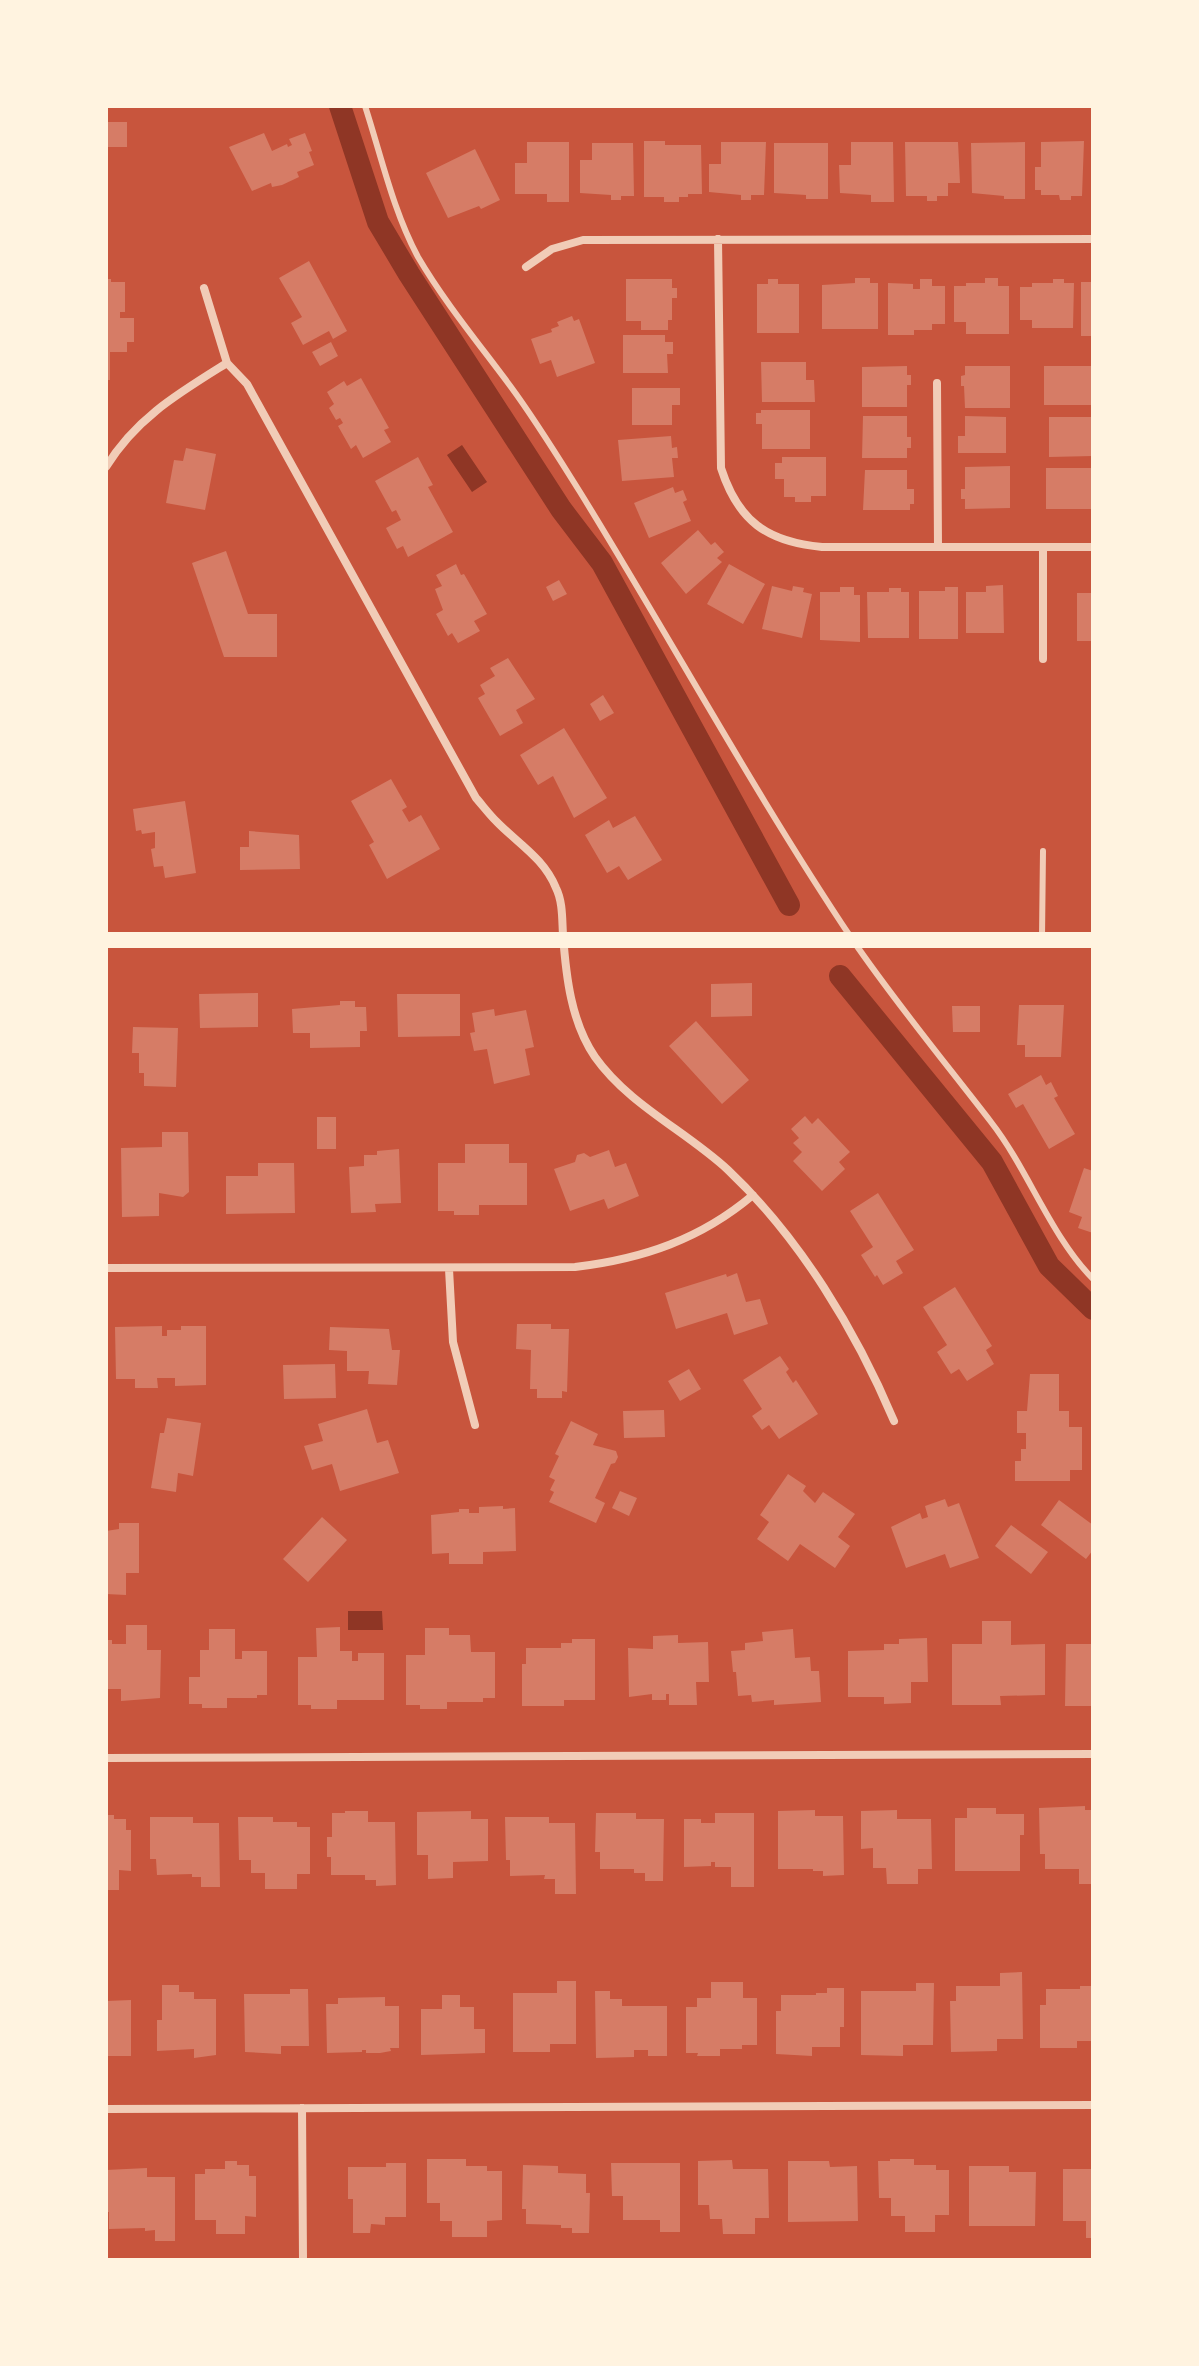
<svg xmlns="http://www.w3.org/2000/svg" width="1199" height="2366" font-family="'Work Sans',sans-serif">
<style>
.water{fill:#8f3625}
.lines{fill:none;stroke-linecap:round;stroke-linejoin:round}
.canal{stroke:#8f3625;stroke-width:22}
.building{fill:#d67c66}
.service{stroke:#f1ccb7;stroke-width:6}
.minor{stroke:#f1ccb7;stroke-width:8}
.secondary{stroke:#fff3e0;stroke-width:16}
</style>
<rect width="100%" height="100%" fill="#c8553d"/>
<!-- water -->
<path class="water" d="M462,445L487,482L472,492L447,455Z
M348,1611H382L383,1630H348Z"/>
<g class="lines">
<!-- canal -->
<path class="canal" d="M340,106L378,222L409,274L561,509L602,563L789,905
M840,976L992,1162L1049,1266L1093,1309"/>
</g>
<!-- building -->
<path class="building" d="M106,122H127V147H108Z
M264,133L272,151L287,144L288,147L292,145L289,139L305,133L312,151L309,152L314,165L297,172L299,177L282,185L272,187L271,183L252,191L229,147Z
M644,141H665V145H701L702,194H688V197H679V202H664V197H644Z
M1084,141L1082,196H1071V200H1060L1059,195H1041V190H1035V167H1041V142Z
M527,142H569V202H547V194H515V163H527Z
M721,142H766L764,195H751V200H741V195L709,192V164H721Z
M851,142H893L894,202H871V195L840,193L839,165H851Z
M905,142H958L960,183H948V196H937V201H927V196H906Z
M1025,142V199H1004V196L972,193L971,143Z
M592,143H633L634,196H621V200H611V195L580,193V160H592Z
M774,143H828V199H806V195L774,193Z
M475,149L500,200L481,209L479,206L448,218L426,173Z
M309,261L347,331L333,339L329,331L303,345L291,323L302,317L279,278Z
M855,278H870V283H878V329H822V285L855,283Z
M985,278H998V286H1009V334H966V322H954V286H966V283H985Z
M106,279H111V282H125V312H120V318H134V342H127V352H110V380H106Z
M626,279H672V288H677V298H672V320H668V330H641V321H626Z
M768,279H778V284H799V333H757V284H768Z
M920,279H932V286H945V324H932V330H914V335H888V283L913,284V289H920Z
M1053,279H1064V283H1074L1073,328H1032V320H1020V287H1032V283H1053Z
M1081,282H1093V336H1081Z
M572,316L574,321L579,319L595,363L557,377L551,360L540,364L531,339L552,332L551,329L559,326L557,322Z
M623,335H665V342H673V354H667L668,373H623Z
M331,342L338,356L320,366L312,352Z
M761,362H806V380H814L815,402H762Z
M907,366V375H911V385H907V407H862V367Z
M965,366H1010V408H965L964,386H961V376L965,375Z
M1044,366H1091L1093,380H1091V405H1044Z
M361,378L389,428L384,430L391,442L363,458L356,445L351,449L338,426L343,423L340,418L336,420L329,408L334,404L327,392L344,381L347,386Z
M632,388H680V405H672V425H632Z
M761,410H810V449H762V424H756V413H761Z
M863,416H907V437H911V448H907V458H862Z
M965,416L1006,417V453H958V436H965Z
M1049,417H1092L1093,456L1049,457Z
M671,436L672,448L677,447L678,458H672L674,477L622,481L618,440Z
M186,448L216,454L205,510L166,503L174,460L183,461Z
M418,457L433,485L428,487L453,532L408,557L403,546L397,549L386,528L401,520L396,510L392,512L375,481Z
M782,457H826V496H811V502H795V497H784V479H775V463H782Z
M1010,466V508L965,509V499H961V489H965V467Z
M1046,468H1091V509H1046Z
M865,470H907V489H914V504H910V510H863Z
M673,487L675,493L683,490L687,500L683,502L691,521L649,538L634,503Z
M698,530L711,545L715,542L724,552L717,558L722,562L686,594L661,563Z
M226,551L248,614H277V657H224L192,563Z
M456,564L461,575L464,574L487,614L474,621L480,631L458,643L452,633L448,636L436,614L443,610L435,589L442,586L436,575Z
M729,564L765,584L743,624L707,604Z
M559,580L567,594L553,601L546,587Z
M1003,585L1004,633H966V592H986V586Z
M772,586L792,591L793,586L804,588L803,592L812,594L802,638L762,629Z
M840,587H854V595H860V642L820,640V592H840Z
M945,587H958V639H919V591H945Z
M889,588H901V592H909V638H868L867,592H889Z
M1077,593H1093V641H1077Z
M508,658L535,699L516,710L523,723L500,736L478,698L485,694L480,685L495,676L490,668Z
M603,695L614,713L600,721L590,704Z
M564,728L607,798L574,818L553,776L538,785L520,755Z
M391,779L407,807L402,810L409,822L421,815L440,849L387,879L369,845L374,842L351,801Z
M185,801L196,873L165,878L163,866L154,867L151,849L155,848V832L142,834L141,830L136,831L133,809Z
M635,816L662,860L628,880L619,866L607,873L585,835L609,820L613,828Z
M249,831L299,835L300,869L240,870V847H249Z
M752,983V1016L711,1017V984Z
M258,993V1027L200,1028L199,994Z
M397,994H460V1036L398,1037Z
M340,1001H355V1007H366L367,1031H360V1047L310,1048V1033H293L292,1009L340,1005Z
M1019,1005H1064L1061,1057H1025V1045H1017Z
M952,1006H980V1032H953Z
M494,1009L495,1016L526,1010L534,1047L525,1049L530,1075L494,1084L487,1049L474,1051L470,1033L475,1032L472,1013Z
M696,1021L749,1080L722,1104L669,1046Z
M133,1027L178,1028L176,1087L144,1086V1073H139V1053H132Z
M1041,1075L1046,1085L1051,1082L1058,1096L1054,1098L1075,1134L1049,1149L1023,1104L1016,1108L1008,1094Z
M805,1116L812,1124L818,1118L850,1152L839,1162L845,1169L822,1191L793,1161L802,1152L793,1143L799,1138L791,1129Z
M317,1117H336V1149H317Z
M162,1132H188L189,1192L183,1197L159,1193V1216L122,1217L121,1148L162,1147Z
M465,1144H509V1163H527V1205H479V1215H454V1211H438V1163H465Z
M399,1149L401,1203L375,1204L376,1212L351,1213L349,1167L364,1166V1155H377V1151Z
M609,1150L615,1167L626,1163L639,1196L608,1209L604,1199L570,1211L554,1169L575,1162L577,1155L584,1153L590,1157Z
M258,1163H294L295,1213L226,1214V1176H258Z
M1084,1168L1093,1171V1233L1078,1228L1082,1217L1069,1212Z
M878,1193L914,1250L896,1261L903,1273L883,1285L877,1275L875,1277L861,1255L873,1247L850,1211Z
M737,1273L746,1302L760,1299L768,1324L734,1335L727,1313L676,1329L665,1293L726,1274L727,1277Z
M955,1287L992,1346L986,1350L994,1364L967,1381L959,1369L951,1374L937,1352L947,1345L923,1307Z
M517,1324H551V1329H569L567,1392L562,1391V1398H537V1389H530L531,1350L516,1349Z
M162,1326V1336H167V1330H181V1326H206V1385L175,1386V1378H157L158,1388H135V1379H116L115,1327Z
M330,1327L389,1329L392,1350H400L397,1385L368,1384L369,1371H347V1351L329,1350Z
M780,1356L789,1369L786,1372L793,1383L796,1380L818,1414L779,1439L769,1425L762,1430L752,1416L762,1409L743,1380Z
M335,1364L336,1398L284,1399L283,1365Z
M689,1369L701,1389L680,1401L668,1381Z
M1030,1374H1059V1411H1069V1427H1082V1470H1070V1481H1015V1461H1021V1449H1026V1433H1017V1411H1027Z
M367,1409L377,1443L388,1440L399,1473L340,1491L332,1464L312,1470L304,1446L323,1441L318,1424Z
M664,1410L665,1437L624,1438L623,1411Z
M167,1418L201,1423L193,1476L178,1473L176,1492L151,1488L160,1433H164Z
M571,1421L598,1434L593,1445L616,1451L618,1457L615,1463L611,1464L595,1498L605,1503L596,1523L549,1502L554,1492L550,1490L555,1480L549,1477L559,1456L555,1454Z
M788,1474L806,1486L803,1491L815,1503L823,1492L855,1514L838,1537L850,1546L835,1568L800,1544L788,1561L757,1539L769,1522L760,1515Z
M620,1491L637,1498L629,1516L612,1508Z
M945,1499L948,1507L959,1503L979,1558L950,1568L945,1554L906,1568L891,1527L920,1513L922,1519L928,1517L925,1506Z
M1059,1500L1093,1525V1550L1086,1559L1041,1525Z
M503,1506V1509L515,1508L516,1551L483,1552V1564H449V1553L432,1554L431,1515L459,1512V1509H469V1513H479V1507Z
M322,1517L347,1540L308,1582L283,1559Z
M119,1523H139V1573H126V1595L106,1594V1531L119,1529Z
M1011,1525L1048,1552L1031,1574L995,1546Z
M982,1621H1011V1645L1045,1644V1695L1000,1696L1001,1705H952V1644H982Z
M126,1625H147V1650H161L160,1698L121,1701V1689H107L106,1640H112V1644H126Z
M340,1627V1651H352V1661H358V1653H384V1700H337V1709H311V1705H298V1657H317L316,1628Z
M425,1628H449V1635H470L471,1652H495V1698H483V1702H447V1709H420V1705H406V1655H425Z
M209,1629H235V1659H242V1651H267V1695H257V1698H227V1708H202V1704H189V1677H200V1650H209Z
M793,1629L795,1658L810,1657L811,1671H819L821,1702L774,1705V1700L752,1702L751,1695L738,1696L736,1672H733L731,1651L745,1650V1643L763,1641L762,1632Z
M678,1635V1643L708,1642L709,1682H696L697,1705H669V1694H666V1700H652V1694L629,1697L628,1648L653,1649V1636Z
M927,1638L928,1682H911V1703L884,1704V1697H848V1651L884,1650V1644H899V1639Z
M572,1639H595V1700H564V1706H522V1664H526V1648H561V1643H572Z
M1066,1644H1093V1706H1065Z
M1085,1806V1810H1093V1884H1079V1869H1045V1854H1040L1039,1808Z
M967,1808H996V1814H1024V1835H1020V1871H955V1818H967Z
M815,1810V1816H843L844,1875L823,1876V1871H813V1869H778V1811Z
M897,1810V1819H931L932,1869H918V1884H887L886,1868H873V1848L861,1849V1811Z
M345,1811H368V1822H395L396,1885L376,1886V1880H365V1875H331V1857H327V1837H332V1813H345Z
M471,1811V1819H488V1861L453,1862V1878L428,1879V1855H417V1812Z
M596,1813H636V1819H664L663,1881H645V1873H634V1869H600V1852H595Z
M715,1813H754V1887H731V1867H715V1862H711V1866L684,1867V1819H701V1823H715Z
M106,1815H114V1819H126V1830H131V1871L119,1870V1890H106Z
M150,1817H193V1823H219L220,1887H201V1877H192V1874L157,1875L156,1859H150Z
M238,1817H273V1822H297V1827H310V1874H297V1889H265V1873H251V1860H239Z
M505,1817H549V1823H575L576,1894H555V1879H544L545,1875L510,1876V1860H506Z
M1022,1972L1023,2039H997V2051L951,2052L950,2001H956V1986H1000V1973Z
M557,1981H576V2044H550V2052H513V1993H557Z
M711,1982H743V1998H757V2045H742V2049H720V2056H697L698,2053H686V2007H697V1998H711Z
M916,1983H934L933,2045H903V2056L861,2055V1991H916Z
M162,1985H179V1992H194V1999H216V2055L194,2058V2049L157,2051V2020H162Z
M1080,1986H1093L1092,2041H1077V2048H1040V2005H1046V1989H1080Z
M827,1988H844V2027H840V2047H812V2056L776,2054V2011H781V1995H816V1993H827Z
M290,1989H308L309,2046H281V2054L245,2052L244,1994H290Z
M595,1991H610V1999H622V2006H667V2056H648V2050H634V2057L596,2058Z
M442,1995H460V2007H474V2029H485V2053L421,2055V2009H442Z
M385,1997V2006H399V2048H390L391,2051L380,2053H366V2050H362V2052L327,2053L326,2004H338V1998Z
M131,2000V2056H106V2001Z
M427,2159H466V2166H487V2171H502V2220L487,2221V2237H452V2221H440V2203H427Z
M890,2159H914V2165H936V2170H949V2215H935V2232H905V2216H891V2198H879L878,2161H890Z
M732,2160L733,2169H768L769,2218H755V2234H723L722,2219H710L709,2205H698V2161Z
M225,2161H237V2165H249V2176H256V2217L245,2216V2234H216V2220H195V2174H205V2169H225Z
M788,2161H829L830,2167L857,2166L858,2221L788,2222Z
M386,2163H406V2217H385V2225L371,2224L370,2233H353V2199H348V2167H386Z
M611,2163H680V2232H660V2220H623V2196H612Z
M523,2165L558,2166V2173L586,2174V2193H590L589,2233H572V2228H561V2225L526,2224V2209H522Z
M969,2166H1009V2172H1036L1035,2226H969Z
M147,2168V2177H175V2241H155V2230L145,2231V2228L109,2229V2212H106V2170Z
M1063,2169H1093V2238H1086V2221H1063Z"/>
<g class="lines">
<!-- service -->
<path class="service" d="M365,106C381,155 393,211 418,257C445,303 480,345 511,387C536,421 558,457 580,492C672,641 755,794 852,939C895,1002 944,1061 991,1122C1029,1171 1050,1235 1093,1279
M1042,937L1043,851"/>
<!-- minor -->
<path class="minor" d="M718,239L721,468C738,521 767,542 822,547H1093
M526,267L552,249L583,240L1093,239
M204,288L227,363L247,384L476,798C483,806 489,814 496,821C517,843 544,858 556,888C563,902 562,920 563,935C566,976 571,1022 595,1057C629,1105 686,1131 728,1170C800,1238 856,1331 894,1421
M937,383L938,547
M106,467C136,418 179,393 227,363
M1043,547V659
M106,1268L575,1267C643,1259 701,1239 753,1195
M449,1269L453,1342L475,1425
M106,1758L1093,1754
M302,2108L303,2260
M106,2109L1093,2105"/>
<!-- secondary -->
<path class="secondary" d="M106,940H1093"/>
</g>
<!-- border -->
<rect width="1199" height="2366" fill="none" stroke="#fff3e0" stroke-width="216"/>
</svg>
